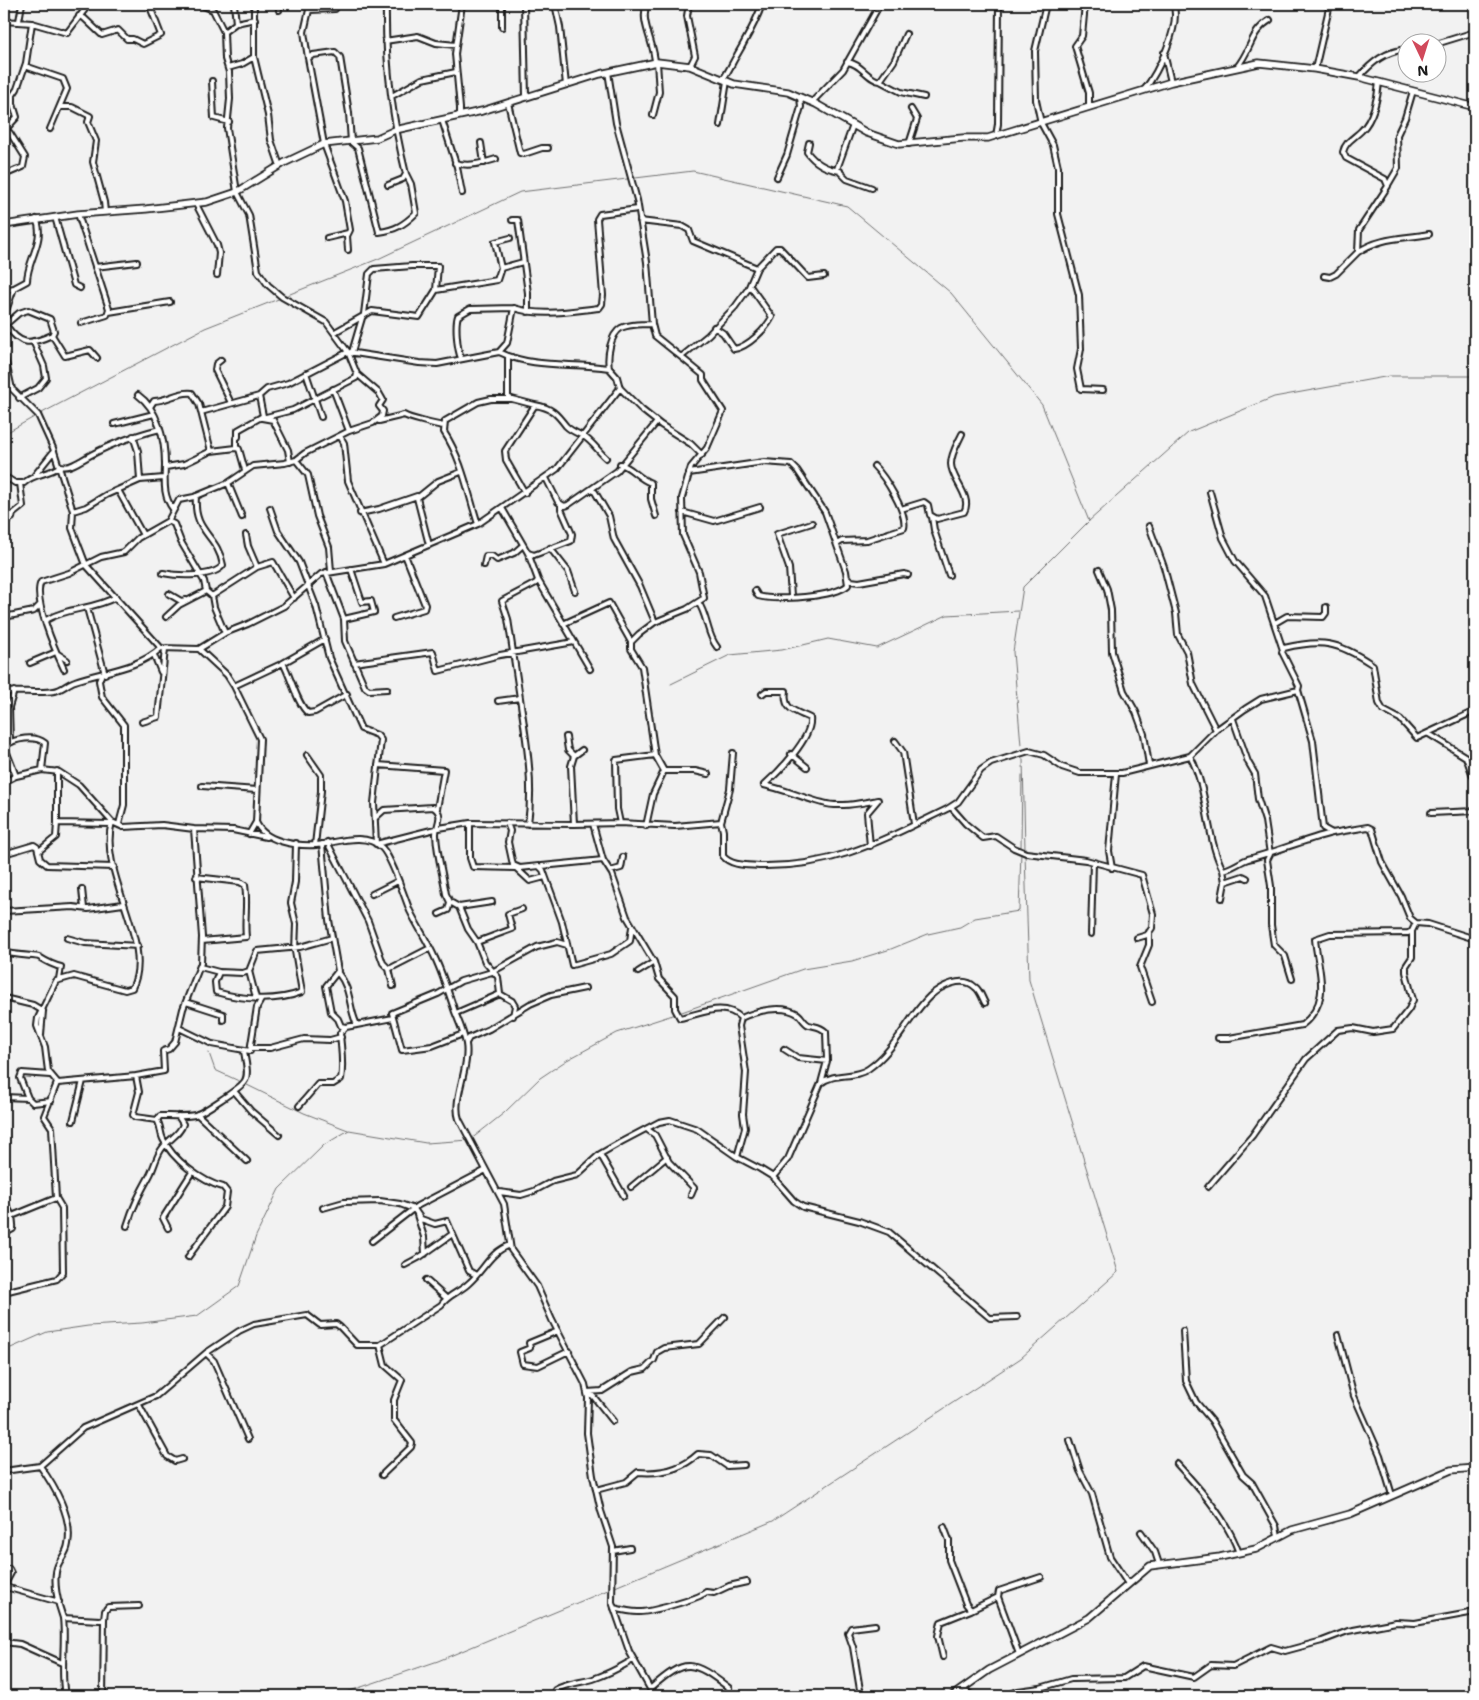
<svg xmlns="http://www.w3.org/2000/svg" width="1479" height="1700" font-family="'Shantell Sans',sans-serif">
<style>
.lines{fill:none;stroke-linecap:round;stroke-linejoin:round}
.stream{stroke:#707070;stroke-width:1}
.street-casing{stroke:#1c1c1c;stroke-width:8}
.secondary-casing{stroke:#1c1c1c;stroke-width:9}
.street{stroke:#fff;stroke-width:4}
.secondary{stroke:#fff;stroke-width:5.5}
</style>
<rect width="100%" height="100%" fill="#f2f2f2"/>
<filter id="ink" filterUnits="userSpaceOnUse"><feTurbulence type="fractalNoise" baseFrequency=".02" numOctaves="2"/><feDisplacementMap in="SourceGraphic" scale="10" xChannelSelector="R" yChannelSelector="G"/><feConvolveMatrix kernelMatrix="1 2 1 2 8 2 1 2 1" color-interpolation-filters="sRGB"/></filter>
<g filter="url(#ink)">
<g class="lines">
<!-- stream -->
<path class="stream" d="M285,296L378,259L520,192L693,171L847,206L951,293L1042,405L1089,521
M40,414L205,328L281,298
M4,434L36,416
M671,684L730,655L782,650L828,639L877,648L947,615L1018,611
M1021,745L1013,652L1023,587L1089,521L1189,432L1274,397L1390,376H1475
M1023,759L1025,850
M1021,848L1022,775
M679,1013L803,969L852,961L891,949L928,934L960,927L975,918L1019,911L1021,852
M209,1053L215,1070L241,1082
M245,1084L304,1113L348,1130
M4,1351L47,1332L88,1326L142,1323L197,1316L239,1286L256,1236L279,1189L324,1145L349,1130L426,1143L470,1140L504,1113L540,1078L567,1060L617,1033L676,1014
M335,1696L438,1661L773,1521L1021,1358L1118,1272L1029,980L1025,854"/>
<!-- street casing -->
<g class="street-casing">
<path id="street" d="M199,4L213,10L224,32L225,59L229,72L230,99L227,128L237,192L249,215L258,271L268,285L282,297L326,322L348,352L357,374L356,378L293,410L262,418L273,420L288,450L290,462
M278,4L279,10
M306,4L309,10L304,32L308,58L324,144L345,201L350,230L347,236L348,250
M386,4C385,61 392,118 406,174L403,179L388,185
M502,4V27
M524,4L526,97
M555,4L560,27L566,85
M647,4C639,21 655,44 655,63
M689,4L687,16L695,56L690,66
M825,4H828
M1046,4L1035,51L1036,100L1041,123L1053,145L1058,167V214L1079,295L1081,349L1077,369L1081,389L1103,390
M1085,4L1082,36L1075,46L1089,93V107
M309,10L335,9L336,4
M79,16L84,18L102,35L118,30L127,39H133L143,44L161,35L149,4
M4,21L32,23L67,33L89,4
M19,21L22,4
M236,23L255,19
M224,32L236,23L234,4
M385,41L418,36L436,43L456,45
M1436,44L1475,32
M1164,53L1171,82
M254,57V9
M308,58L313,55L335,52L340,57L349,113L351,142L358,148L379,232C395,230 404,225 416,213L411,184L406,174
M847,62C861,63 868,80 880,81L894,61L906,34
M25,66L63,79L67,89L50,129
M1237,67C1252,49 1250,32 1270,20
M228,68L242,64L254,57L268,115L271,140L280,166
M1315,69L1330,4
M608,72L616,123L637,200L647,262L652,324L655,336L681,357L708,335L735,307L748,289L757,268L776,248H780L808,278L824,276
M1359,77C1373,61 1385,52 1406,49
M723,79C729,71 732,63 737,55C747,37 756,23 762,4
M212,81L214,118L229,122
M880,81L901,92L924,97
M1144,90C1157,74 1182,24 1173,4
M392,96L422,79L456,72
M812,102L843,70L880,4
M508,103L520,153L524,154L542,148H548
M61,107H72L90,116L88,122L96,141L93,162L104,202L105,212
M653,115L659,92L657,62
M457,116L460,114V108L455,54L462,4
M442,120L457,167L462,193
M720,125L727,81
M853,125L837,169L847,179L872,188
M4,132L10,133L25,157L23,167L4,175
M7,132V128L17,117L13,104V95L17,89L26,63L32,23
M996,136L998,124L999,4
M481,143L484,163
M809,143L807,152C815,163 826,169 840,171
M909,144L917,119L911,109
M455,163C469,167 483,163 496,159
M777,177L787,155L801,107L800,97
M1388,185L1398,168L1397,135L1405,118L1413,91
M196,204L217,245L219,253L217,275
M78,214L109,309L107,315L81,323
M55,217L74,285L80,288
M512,220H518L528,293V312
M640,221L682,226L689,230L693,241L757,268
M327,238L348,233
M1358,252C1380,237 1403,239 1429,234
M95,267L137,262
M501,268L523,262
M1324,276L1330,277L1336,274L1358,252L1359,230L1388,186L1385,179L1346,158L1343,152C1345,142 1354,138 1361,131C1373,120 1378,97 1379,82
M14,288L27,281C27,261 46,239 36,219
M4,290L14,288L6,311V325C20,346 30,345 52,335
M436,290L497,280L501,268L495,242L510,238
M109,312L170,302
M4,326L19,313L28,310L50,319L54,331L52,335L65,356L90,350L97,358
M714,327L723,333L734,349C748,347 766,329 772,317L750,286
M335,332L372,311L419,317L436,290L438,266H412L374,269L369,274L364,314
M352,352L362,318
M499,352C535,369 571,362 609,368L617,377L620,388L642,410L661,425L691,444L702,455
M4,354L12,389L38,415L53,448L73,511L72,528L86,565L161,648L199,649L227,675L234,686L260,739L256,822C264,842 296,846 316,845C336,843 365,831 382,848C392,858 404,896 410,911C418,927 428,942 435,958C443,975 449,994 455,1012C459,1022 464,1033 466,1044C470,1068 452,1099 459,1119L504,1204L511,1250L537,1286L552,1320L585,1384L588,1398L587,1433L593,1476L601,1511L613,1547L612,1602L629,1651L654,1696
M508,357V397L512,399
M461,358C457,349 455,324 458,316L470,309L514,308
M221,360L216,364L215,370L231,403
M609,368C607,356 610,335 621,328C629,324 643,324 652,324
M306,373L321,417
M333,389L349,431
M138,395C158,409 165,440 165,464C165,479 162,495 173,509
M19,398L38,388L46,378L44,366L33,341
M150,407L154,401C167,401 179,391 192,393L199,404L211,451
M201,412L259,396
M379,421L404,415C408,418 437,425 444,426
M114,424L154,414
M340,436L344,443L348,481L384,564
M296,460L308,475L317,516L329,547L331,571
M620,464C632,467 637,478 651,483V499L656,516
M166,467L184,464L211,451L236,448
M245,470L239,449L236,448V438L238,437V430L263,416L259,396L267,389L288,383L348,352L419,363L437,364L499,352L507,343L514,308C542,317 570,311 599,308L602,304L603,295L597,219L600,214L638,209
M689,473L764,462L791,464L797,470L825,512L846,571L848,585C835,597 775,601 758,596L755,591
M4,476L15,483H24C34,473 49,475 60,466C69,468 74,464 82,460C107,445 132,436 160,429
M34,476L54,451
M546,478L558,502L564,506L568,505L617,471L657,422
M140,480L164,478
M228,483L242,517
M118,490L143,535
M591,490L595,492L609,516L614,539L640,586L655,622L639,634L631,642V649L642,667L655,755L664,771L653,794L646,826
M1210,492L1223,538L1235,561L1265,596L1283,650
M525,493L506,460L505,451L535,405C552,408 556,413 566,426C571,431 577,433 583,436C591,440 599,452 606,458
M270,508L278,531L299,562L316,606L329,658L361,729L377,735L381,740L374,803L376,844L439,828L470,823L574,824
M502,508L528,553L534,555L571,541L572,534L561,509V505
M901,509L924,502L928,505L930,515L937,519L964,512C973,497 951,479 951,464C951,453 958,443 962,434
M73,511L86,507L106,495L140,480L138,451L133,436
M682,512L714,521L760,507
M360,513L379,509L417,496
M932,517L934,530L949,575
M168,521L174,524L181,542L204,581L206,591L212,596L214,607L225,633
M4,522L12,518L13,514L23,506L20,483
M478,524C468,493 462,459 444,432L445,421L478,402L491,399H512L535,405
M1149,526L1164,567L1176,613L1178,635L1187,652L1193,684L1216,730
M246,535L248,546L257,567
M837,544L842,541L867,540L904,528C908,513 885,477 874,466
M429,545L417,498L438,481L461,472
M550,548L568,571L575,591
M528,553L538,580L590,669
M484,565L486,556H492L497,560L514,553L523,545
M1099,570L1107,589L1111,610L1112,652L1124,691L1136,712L1144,734L1149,765
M326,572L344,619L345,641L365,687L369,690L387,689
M163,573C177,576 214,578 223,565C217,533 193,534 196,496
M848,578L851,581L859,582L904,574L908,575
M169,594L181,601L186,600
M212,596L257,567L273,562L294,598
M791,596L789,568L777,534L812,523
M698,602C708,616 706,633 717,647
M87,608L105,674
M4,617L34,611L40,605
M166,617L179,605L206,591
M394,618L424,609L425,605L405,555
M344,619L374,612L371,601L362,602L351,569
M46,620C68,607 93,610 116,597
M655,622L687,609L704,598L699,572L683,535L682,498L691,467L707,448L723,411L703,380V375L681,357
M1275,623L1287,616L1323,617L1326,613V607
M563,624L609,603L631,642
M199,649L225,633L248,624L284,606L321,574L384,564L478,524L557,469L620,388
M58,654L67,660
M154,655L161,672
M30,663L56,652
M283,663C291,677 297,704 308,713L315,712L347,694
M354,663L433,652L438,671L500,655L574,642
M64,669C56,652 32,598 41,582L69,573L101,557L124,552L138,538L168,521L179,500L194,497L228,483L253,466L285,463L296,460L305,453L349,431L373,423L382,416L383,411L379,406L383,400L379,393L357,374
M101,676L99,681L102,697L124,725V805L119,824
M234,686L283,663L325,639
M1298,690L1313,741L1323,828L1332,833L1368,827L1372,829L1382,862L1401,896L1410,918L1416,923L1428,924L1475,939
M4,692C20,690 38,694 54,691C62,690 68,683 75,681C104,671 138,669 161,648
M762,694L766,691H786C783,710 795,711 810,718C813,737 779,772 764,785C784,789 803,798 823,803C839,808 862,803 878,800L867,813L870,846
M520,698C526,739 534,782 528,824
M498,701L520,698L508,619L502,601L536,583L538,580
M1233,719L1248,762L1255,774L1258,799L1265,821L1270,854L1267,860L1271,886V925L1274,945L1285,956L1292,979
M142,722L158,717L165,649
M1429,734L1466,757L1473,776L1475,777
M566,737L568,750L574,756
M895,741L903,752L914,824
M10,743L9,707L14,691
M4,745L16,776L42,770L59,772L79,785L112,822L123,827L162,825L194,829L233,830L266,837
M5,746C15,738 35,735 45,743L42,770
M582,750L574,756L571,766L574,824L620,823L675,826L721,822
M733,753L730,789L721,822L723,831V856C731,866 747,865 759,866C833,868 883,840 947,809L958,802L981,770L991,763L1029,751L1044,755L1062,767L1080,773H1122L1190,756L1216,730L1245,709L1261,699L1298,690L1299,686L1282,652L1284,648C1322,639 1338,642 1370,663L1373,665L1379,703L1383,710L1400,719L1417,738L1475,711
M791,754L807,767
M307,755L321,775V791L315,845
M1190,756C1209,791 1205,835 1223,870
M378,765L444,770L437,809
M57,771V823L112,824
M664,771H695L708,774
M4,782L16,776
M202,786L257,790
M951,807L966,824L983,838L996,836L1014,848L1026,853L1086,860L1142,875L1153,914L1152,928L1147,935L1137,938
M1431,813L1475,811
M375,818L384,810L433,807C446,815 435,826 436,835C437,855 443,875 446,894L450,902L459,907L492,902
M112,822C97,873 156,944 132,988L125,990L74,976L56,981L38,1018L37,1026L45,1047L48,1071L58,1083L136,1076L164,1071L163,1051L169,1049L175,1042L183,1009L201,963L202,937L194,829
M4,823L5,853
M470,823V858L473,867L516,868L530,881L545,877
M507,823L510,831L508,842L513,865L520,868L539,866L543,870L562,922L572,965L611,954L630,941L632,927
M620,823L617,809L616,760L655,755
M593,824L603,860L612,874L627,917L654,962L638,972
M249,834L256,822
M327,842L368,921L383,963L389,969L393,986
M322,844L329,920L338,971L326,986L331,1012L338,1019L341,1026L346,1027L393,1018
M39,851L56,837L57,823
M4,854L34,845L37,847L40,859L47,865L114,867
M542,866L603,860
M1112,868L1109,851L1116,774
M610,871L621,868L623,857
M196,877L240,882L245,885C248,904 244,919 246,937L202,941
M1225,882L1243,876L1247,878
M82,889L84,908
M372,894L398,881
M1222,898L1225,882L1223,870C1233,868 1239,862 1248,859C1276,852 1303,840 1332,833
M459,907L468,929L477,942L512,929L508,914L522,909
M4,911L73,907L88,909L123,904
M439,914L448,910L450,902
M1149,932V945L1140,967L1152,1002
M1091,934L1093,862
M67,938L85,943L138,946
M477,942L485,962L498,977L500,994
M4,952C12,955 37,956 39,957C47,962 52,965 61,967L59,979
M654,962L659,979L675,996V1009L680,1018C701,1014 724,1001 741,1018
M200,967L219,972L215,982L216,992C243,1000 276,1002 302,992L295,951L296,924L291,903L295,882L296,843
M389,969L430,948
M219,972L243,973L249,971
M338,973C352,990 348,1006 357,1025
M4,998L33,1005L43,1011
M256,998L249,971L257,951L300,947L332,938
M186,1002L223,1014V1020
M456,1013L500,994L512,1001L515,1006L513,1016
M179,1028L212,1044L250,1051L257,1007L261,1000
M463,1034L432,1046L402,1050L392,1013L438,994L461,981L492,972L537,947L557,942L567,945
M41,1035L43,1011
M1218,1038H1229L1302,1025C1333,1000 1318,972 1315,939L1330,934L1408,933L1412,931L1416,923
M466,1043L469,1038L489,1029L530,1004L551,995L585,988
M252,1048H270L304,1039L330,1040L341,1037
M784,1049L798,1058L827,1061L821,1083
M136,1076L139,1092L133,1115L135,1117L157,1120C161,1126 160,1133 163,1139C172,1159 202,1182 223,1187L227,1192L225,1207L188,1257
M234,1091L251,1111L279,1135
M4,1097L28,1098L33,1103L51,1101
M28,1098L20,1078L22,1073L50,1075
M299,1106L318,1084H333L341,1079C344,1064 341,1049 340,1033L346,1027
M197,1114L247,1161
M157,1120L160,1116C171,1116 184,1117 195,1115C202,1113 239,1089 244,1082C250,1075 245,1060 244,1051
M73,1121L83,1081
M648,1130L655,1135L669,1162L694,1188L691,1195
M600,1154L624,1196
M737,1157L745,1128L743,1114L746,1072L739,1026L741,1018C756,1011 782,1004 798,1014C802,1017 804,1023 809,1025C816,1027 820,1026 826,1032L827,1061
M773,1177L788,1159L821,1083C835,1072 854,1079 868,1069C896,1050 907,1018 930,996C941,986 963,975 975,987C980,990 982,998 985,1003
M631,1187L667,1157
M1208,1187L1252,1136L1306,1059L1338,1030L1353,1028L1373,1032L1393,1029L1409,1009L1413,1000L1406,972V966L1412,957V931
M499,1192L521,1195L534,1191L553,1181L577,1175L600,1154L621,1142L659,1122L670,1120L697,1129L737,1157L760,1169L773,1177L794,1201L803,1207L859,1221L889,1232L990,1318L1017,1317
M4,1202C10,1211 14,1217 13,1229L4,1234
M323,1208L344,1202L380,1201L400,1204L414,1209L421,1219L435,1224L447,1221L469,1271L476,1275
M417,1215L424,1237L425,1254
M12,1216L56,1198L52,1128L44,1116L57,1083
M127,1226C133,1206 140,1193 150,1175C154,1167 156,1158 161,1150C168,1139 180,1135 183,1124L178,1116
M168,1228L163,1218L192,1172
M372,1241L417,1206L486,1170
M405,1265L420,1257L451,1235
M426,1280L446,1298
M4,1292L57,1279L63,1272L62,1208L56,1198
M558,1331L529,1343L530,1348L520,1352L523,1364L538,1366L569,1351
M1183,1331L1186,1381L1196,1402L1212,1421L1243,1475L1252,1483L1276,1526L1278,1536
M1338,1335L1354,1396L1380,1455L1392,1495
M380,1345L385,1365L402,1380L394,1400V1420L412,1443L411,1447L382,1475
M206,1353L214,1361L248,1439
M587,1392L602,1391L632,1372L645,1369L654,1360L657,1352L664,1348L699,1344L725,1317
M588,1393L593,1396L613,1421
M139,1405L167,1456L175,1461L182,1459
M1070,1440L1080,1471L1092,1494L1110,1557L1128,1584
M1177,1464C1201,1490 1227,1519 1239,1553
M40,1466C55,1487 73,1518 68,1544C67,1553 61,1558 58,1565C52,1579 58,1605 63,1618L100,1620L104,1619L105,1611L108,1607L139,1606
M4,1471L40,1466L83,1428L156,1396L206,1353L239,1331L254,1324L307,1315L320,1325L336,1324L340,1327L357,1345H380L441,1305C449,1294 460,1292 469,1283C484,1270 490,1252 510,1245
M596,1490L626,1482L638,1472C660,1474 682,1469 698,1454L711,1455L727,1466L744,1465
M944,1527L949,1540V1560L966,1604L971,1610L998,1597L1019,1654
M1141,1532L1155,1552L1159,1564
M613,1551L630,1548
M4,1570L9,1569L11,1573L5,1584L9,1588L59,1602
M998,1597L999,1591L1041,1577
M614,1608C622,1610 630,1612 638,1612C647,1613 699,1599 706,1592L714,1593L729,1586L747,1582
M63,1618C66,1644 60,1670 65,1696
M4,1642L20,1644L62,1663
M943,1657L938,1636L941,1622L971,1610
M650,1689C686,1657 692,1660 729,1688
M963,1689L973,1696
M103,1696L104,1619
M553,1696L555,1690C567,1683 580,1683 593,1679C608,1674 621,1667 633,1660
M861,1696L853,1647L848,1633L851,1628L875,1625
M1006,1696L1018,1691L1040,1688L1071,1679L1124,1678L1143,1666L1194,1677L1211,1665L1233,1666L1271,1647L1285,1651L1322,1641L1348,1631L1396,1622L1415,1623L1475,1612"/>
</g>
<!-- secondary casing -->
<g class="secondary-casing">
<path id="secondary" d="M4,225L78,214L146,209L207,202L237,192L284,163L324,144L377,138L395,130L482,111L600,74L657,62L690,66L734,84L788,92L816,104L867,133L899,144L963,138H988L1171,82L1259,63L1315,69L1359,77L1475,107
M952,1696L989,1670L1089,1618L1150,1566L1220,1557L1256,1549L1292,1530L1350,1514L1451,1470L1475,1468"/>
</g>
<!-- street -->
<use href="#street" class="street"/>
<!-- secondary -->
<use href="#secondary" class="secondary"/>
</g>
</g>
<!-- margin -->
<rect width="1479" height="1700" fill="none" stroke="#fff" stroke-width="20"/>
<rect x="10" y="10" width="1459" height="1680" fill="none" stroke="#1c1c1c" stroke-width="2" filter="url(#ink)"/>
<!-- north arrow -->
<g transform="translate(1422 58) rotate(176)"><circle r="24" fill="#ffffff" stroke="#a4a4a4"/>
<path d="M0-4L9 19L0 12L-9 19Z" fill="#d1495b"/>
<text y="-8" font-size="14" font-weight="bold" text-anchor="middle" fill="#1c1c1c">N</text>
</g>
</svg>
